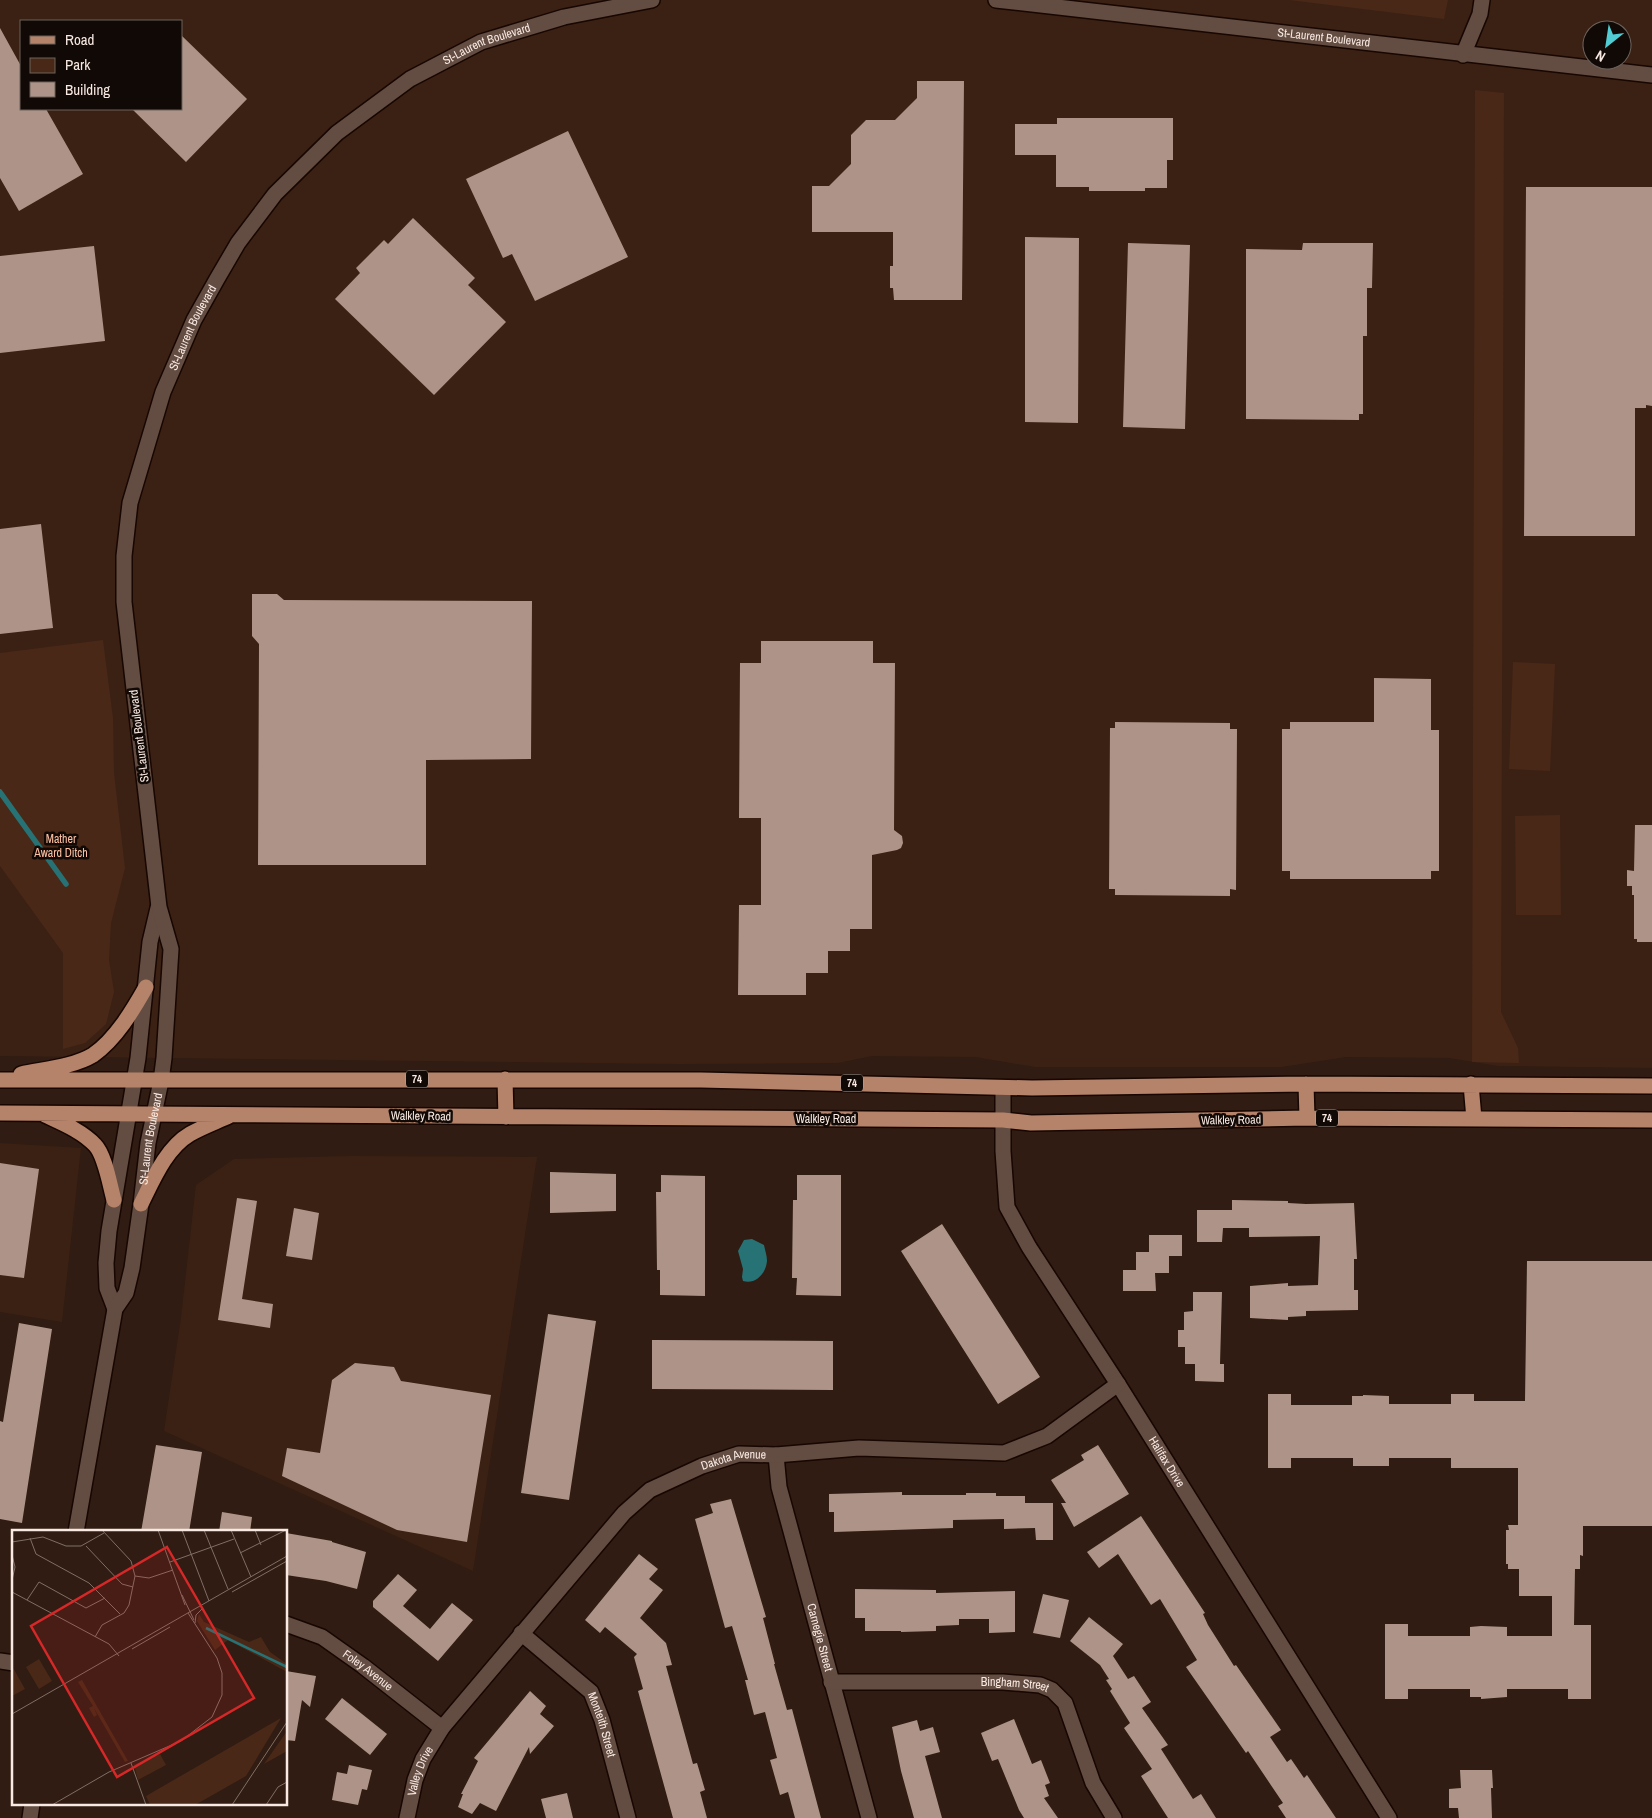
<svg xmlns="http://www.w3.org/2000/svg" width="1652" height="1818" font-family="'Archivo Narrow',sans-serif">
<style>
.built{fill:#3b2114;fill-rule:evenodd}
.green{fill:#492817}
.water{fill:#277275}
.lines{fill:none;stroke-linecap:round;stroke-linejoin:round}
.stream{stroke:#277275;stroke-width:5.5}
.building{fill:#ae9488}
.minor-casing{stroke:#170601;stroke-width:18}
.major-casing{stroke:#170601;stroke-width:18}
.minor{stroke:#634c41;stroke-width:15}
.major{stroke:#b5836a;stroke-width:15}
.labels{text-anchor:middle;stroke-width:5;stroke-linejoin:round;paint-order:stroke}
.shield{fill:#110905;stroke:#b3a6a0;stroke-width:1}
.shield-label{font-size:11px;font-weight:bold;fill:#f8e9e2}
.street-label{font-size:12px;fill:#f8e9e2;stroke:#110905}
.park-label{font-size:12px;fill:#fec1a2;stroke:#110905}
.inset-river{fill:none;stroke:#277275;stroke-width:2.5}
.inset-road{fill:none;stroke:#806e65;stroke-width:1}
.view{fill:#d62828;fill-opacity:0.15;stroke:#d62828;stroke-width:2.5}
.inset-edge{fill:none;stroke:#f8e9e2;stroke-width:2.5}
</style>
<rect width="100%" height="100%" fill="#301c12"/>
<!-- built -->
<path class="built" d="M0,0H1652V1068L1498,1066L1449,1058L1346,1057L1282,1067H1035L975,1057L872,1056L838,1063L679,1064L0,1056ZM21,21H181V109H21ZM1592,30H1622V60H1592Z
M0,1143L81,1148L62,1322L0,1312Z
M350,1156L537,1157L473,1571L164,1431L181,1318L196,1185L234,1159Z"/>
<!-- green -->
<path class="green" d="M1289,0H1448L1444,19Z
M1475,90L1504,93L1501,1012L1518,1048L1519,1063L1472,1062Z
M103,640L113,718L114,773L125,868L111,923L109,960L114,992L106,1024L85,1043L63,1049V953L0,866V653Z
M1513,662L1555,664L1550,771L1509,769Z
M1560,815L1561,915H1516L1515,816Z"/>
<!-- water -->
<path class="water" d="M752,1239L764,1245C765,1250 767,1256 767,1261C766,1273 756,1285 743,1281L742,1277L743,1269L738,1251L744,1240Z"/>
<g class="lines">
<!-- stream -->
<path class="stream" d="M0,792L66,884"/>
</g>
<!-- building -->
<path class="building" d="M0,28L21,66V109H46L83,174L19,211L0,178Z
M181,35L247,99L186,162L132,109H181Z
M917,81H964L962,300H894L893,288H890V266H893V232H812V186H829L851,164V135L866,120H895L917,98Z
M1057,118H1173V160H1167V188H1145V191H1089V187H1056V155H1015V124H1057Z
M568,131L628,257L535,301L512,254L503,258L466,179Z
M1526,187H1652V406L1646,405V408H1635V536H1524Z
M413,218L475,278L468,285L506,322L434,395L335,299L360,273L356,268L384,240L388,244Z
M1025,237L1079,238L1078,423L1025,422Z
M1128,243L1190,245L1185,429L1123,427Z
M1303,243H1373L1372,288H1367V336H1363V414H1359V420L1246,419V249L1302,250Z
M94,246L105,341L0,353V256Z
M41,524L53,628L0,634V529Z
M252,594H277L284,600L532,601L531,759L426,760V865H258L259,644L252,636Z
M761,641H873V663H895L894,830L902,836L903,843L901,848L897,850L872,855V929H850V951H828V973H806V995H738L739,905H761V818H739L740,663H761Z
M1374,678L1431,679V730H1439V871H1431V879H1290V871H1282V729H1290V722H1374Z
M1115,722L1230,723V729H1237L1236,890L1230,889V896L1115,895V889H1109L1110,728H1115Z
M1635,825H1652V942H1637V939H1634V895H1632V886H1627V870L1634,871Z
M0,1163L39,1169L24,1278L0,1275Z
M550,1172L616,1174V1211L550,1213Z
M661,1175L705,1176V1296L660,1295V1270H657L656,1192H661Z
M797,1175H841V1296L796,1295L797,1278H792L793,1200H797Z
M237,1198L257,1201L242,1299L273,1304L270,1328L218,1320Z
M1232,1200L1288,1201V1203L1306,1204L1354,1203L1357,1259H1354V1290H1358V1310L1306,1311V1316L1288,1317V1320L1250,1318V1286L1288,1283V1286L1318,1285L1320,1236L1249,1237V1228H1223L1222,1242H1197V1210H1232Z
M294,1208L319,1213L312,1260L286,1256Z
M942,1224L1040,1377L998,1404L901,1251Z
M1149,1235H1182V1256H1169V1273H1155L1156,1291H1123V1270H1136V1252H1149Z
M1527,1261H1652V1526H1583V1556L1580,1555V1569H1575L1574,1625H1591V1699H1568V1689H1507V1697L1481,1699V1697H1470V1689H1408V1699H1385V1624H1408V1636H1470V1627L1481,1626L1507,1627V1636H1552V1596H1519V1569H1508V1564H1506V1530H1509L1508,1525H1518V1468H1451V1458H1389V1466H1353V1458H1291V1468H1268V1394H1291V1405H1352V1396H1363V1395L1389,1396V1404H1451V1394H1474V1401H1525Z
M1193,1292H1222L1220,1364H1224V1382L1195,1381V1364H1185V1347H1178V1330H1184V1312L1193,1311Z
M548,1314L596,1321L569,1500L521,1493Z
M19,1323L52,1329L22,1523L0,1519V1421L3,1422Z
M652,1340L833,1341V1390L652,1389Z
M355,1363L394,1367L401,1381L491,1395L467,1542L397,1530L282,1476L287,1448L320,1453L332,1380Z
M156,1445L202,1452L189,1532H141Z
M1098,1445L1129,1494L1074,1527L1061,1503H1066L1051,1480L1084,1460L1081,1455Z
M902,1492V1495H966V1493H996V1496H1025V1503H1053V1540H1036L1035,1528L1004,1529V1519L953,1520V1528L834,1532V1512H829V1494Z
M731,1499L766,1617L763,1618L775,1664H774L787,1710L792,1709L821,1818H795L788,1792L780,1795L770,1760L777,1758L765,1712L754,1715L745,1680H748L732,1626L725,1628L695,1519L713,1513L710,1504Z
M222,1512L252,1517L250,1532H219Z
M1141,1516L1205,1613L1203,1614L1208,1625L1234,1666L1236,1665L1281,1730L1270,1737L1287,1762L1291,1759L1304,1778L1307,1775L1336,1818H1286L1278,1806L1283,1803L1248,1751L1246,1753L1186,1667L1197,1660L1160,1599L1151,1605L1118,1554L1099,1568L1087,1552Z
M286,1533L332,1541V1542L366,1552L357,1589L326,1581L286,1575Z
M639,1554L658,1569L649,1579L663,1590L640,1618L666,1643L672,1665L666,1666L693,1764L697,1763L705,1790L700,1792L707,1818H673L638,1691L643,1689L634,1657L637,1654L605,1627L600,1633L585,1620Z
M398,1574L417,1590L403,1606L430,1629L452,1603L473,1620L438,1661L373,1607V1601Z
M855,1589L936,1590V1593L1015,1591V1632L989,1633V1619H959V1625L936,1626V1631L901,1632V1631H865V1618H855Z
M1043,1594L1069,1600L1060,1638L1033,1633Z
M1089,1617L1123,1644L1113,1656L1128,1679L1134,1676L1151,1702L1142,1708L1168,1745L1161,1749L1193,1799L1201,1794L1216,1818H1168L1141,1776L1152,1769L1124,1728L1130,1723L1110,1691L1112,1689L1106,1680L1109,1679L1100,1665L1070,1641Z
M286,1671L316,1676L310,1707L302,1700L295,1741L286,1740Z
M530,1691L546,1706L540,1714L554,1726L530,1754L529,1747L496,1811L480,1803L472,1814L458,1807L463,1794H461L478,1761L474,1758Z
M342,1698L387,1734L370,1755L325,1719Z
M1014,1719L1032,1764L1041,1760L1050,1783L1045,1785L1049,1796L1044,1798L1058,1818H1024L1019,1810L998,1759L992,1761L981,1733Z
M917,1720L920,1731L933,1727L940,1752L925,1756L942,1818H914L901,1771L892,1727Z
M349,1765L372,1770L367,1790L362,1789L358,1805L332,1800L337,1772L347,1774Z
M1460,1770H1492L1493,1788H1491L1492,1818H1459L1458,1808H1449V1789L1461,1788Z
M567,1793L573,1818H546L541,1799Z"/>
<g class="lines">
<!-- minor casing -->
<g class="minor-casing">
<g id="minor">
<path id="s1" d="M996,0L1652,75"/>
<path d="M1463,55L1480,14L1482,0"/>
<path id="s2" d="M1003,1088V1151L1007,1207L1029,1247L1118,1384L1389,1818"/>
<path d="M115,1309L107,1288L106,1263L109,1231L138,1058L150,942L158,908"/>
<path id="s3" d="M776,1455L779,1487L869,1818"/>
<path id="s4" d="M76,1532L115,1309L126,1293L132,1268L141,1204L148,1143L161,1081L164,1058L171,949L159,907L124,602V556L130,503L163,392L194,320L217,279L238,243L275,194L337,133L410,79L481,42L564,17L652,0"/>
<path id="s5" d="M286,1624L322,1637L363,1666L442,1728"/>
<path id="s6" d="M521,1633L591,1692L602,1720L628,1818"/>
<path d="M0,1661L14,1663"/>
<path id="s7" d="M831,1682H1003L1040,1685L1052,1690L1065,1703L1093,1783L1114,1818"/>
<path d="M30,1818L32,1804"/>
<path id="s8" d="M407,1818L415,1780L423,1759L442,1728L624,1513L650,1490L702,1466L739,1454L776,1455L859,1448L1004,1453L1047,1436L1118,1384"/>
</g>
</g>
<!-- major casing -->
<g class="major-casing">
<path id="major" d="M21,1074C44,1069 73,1067 93,1055C116,1039 133,1010 146,987
M505,1079L506,1117
M0,1080H701L1032,1088L1306,1084L1652,1086
M1306,1084L1307,1118
M1471,1084L1474,1119
M0,1113L1003,1120L1031,1123L1307,1118L1652,1120
M45,1115C62,1123 82,1131 95,1145C105,1155 110,1186 114,1200
M141,1204C153,1180 166,1148 190,1134C202,1127 216,1122 229,1116"/>
</g>
<!-- minor -->
<use href="#minor" class="minor"/>
<!-- major -->
<use href="#major" class="major"/>
</g>
<g class="labels">
<!-- shield labels -->
<g class="shield">
<rect x="406" y="1070.5" width="22" height="17" rx="4"/>
<rect x="841" y="1074.5" width="22" height="17" rx="4"/>
<rect x="1316" y="1109.5" width="22" height="17" rx="4"/>
</g>
<g class="shield-label">
<text x="417" y="1083">74</text>
<text x="852" y="1087">74</text>
<text x="1327" y="1122">74</text>
</g>
<!-- street labels -->
<g class="street-label">
<text dy="4" stroke="none"><textPath href="#s1" startOffset="330">St-Laurent Boulevard</textPath></text>
<text dy="4" stroke="none"><textPath href="#s4" startOffset="1650">St-Laurent Boulevard</textPath></text>
<text dy="4" stroke="none"><textPath href="#s4" startOffset="1230">St-Laurent Boulevard</textPath></text>
<text transform="translate(139 736) rotate(-97)" y="4">St-Laurent Boulevard</text>
<text transform="translate(421 1116) rotate(1)" y="4">Walkley Road</text>
<text x="826" y="1123">Walkley Road</text>
<text transform="translate(1231 1120) rotate(-1)" y="4">Walkley Road</text>
<text dy="4" stroke="none"><textPath href="#s4" startOffset="402">St-Laurent Boulevard</textPath></text>
<text dy="4" stroke="none"><textPath href="#s8" startOffset="504">Dakota Avenue</textPath></text>
<text dy="4" stroke="none"><textPath href="#s2" startOffset="420">Halifax Drive</textPath></text>
<text dy="4" stroke="none"><textPath href="#s3" startOffset="188">Carnegie Street</textPath></text>
<text dy="4" stroke="none"><textPath href="#s5" startOffset="95">Foley Avenue</textPath></text>
<text dy="4" stroke="none"><textPath href="#s7" startOffset="184">Bingham Street</textPath></text>
<text dy="4" stroke="none"><textPath href="#s6" startOffset="126">Monteith Street</textPath></text>
<text dy="4" stroke="none"><textPath href="#s8" startOffset="49">Valley Drive</textPath></text>
</g>
<!-- park labels -->
<g class="park-label">
<text x="61" y="843">Mather<tspan x="61" dy="14">Award Ditch</tspan></text>
</g>
</g>
<!-- overview -->
<g transform="translate(12 1530)">
<rect width="275" height="275" fill="#301c12"/>
<path d="M187,84L192,92L237,112L249,107L258,122L275,134V142L216,110L203,120L185,91ZM27,129L40,151L27,159L14,137ZM0,136L13,159L0,166ZM70,150L116,231L113,232L82,178L85,185L82,187L77,178L81,176L66,152ZM269,188L234,246L183,275H138L134,266ZM275,201V221L252,234ZM148,224L154,235L126,250L122,235Z" fill="#492817"/>
<path class="inset-river" d="M194,98L275,137"/>
<path class="inset-road" d="M146,0L173,75M170,0L197,71M192,0L216,59M219,0L239,47M243,0L249,15M18,8L24,24L77,53L108,84M0,12L31,7L54,16H69L92,3M74,16L110,54L121,57M228,23L274,0M0,25L3,37L0,50M158,32L222,9M123,46L137,48L161,40M0,62L97,114L107,126M220,62L275,31M170,65L182,90M15,70L27,52L74,78L93,68M183,93L184,85L191,78M83,107L90,95L112,83L117,75L123,46L119,31L90,0M120,119L158,97M0,184L275,26M119,233L134,275M40,275L97,242L169,211L200,187L210,165V143L205,128L176,83M220,275L275,192M254,275L266,257L275,252"/>
<path class="view" d="M155,17L242,168L105,247L19,96Z"/>
<rect width="275" height="275" class="inset-edge"/>
</g>
<!-- legend -->
<rect x="20" y="20" width="162" height="90" fill="#110905" stroke="#6d635d"/>
<rect x="30" y="36" width="25" height="8" fill="#b5836a" stroke="#6d635d"/>
<text x="65" y="45" font-size="15" fill="#f8e9e2">Road</text>
<rect x="30" y="58" width="25" height="15" fill="#492817" stroke="#6d635d"/>
<text x="65" y="70" font-size="15" fill="#f8e9e2">Park</text>
<rect x="30" y="82" width="25" height="15" fill="#ae9488" stroke="#6d635d"/>
<text x="65" y="95" font-size="15" fill="#f8e9e2">Building</text>
<!-- north arrow -->
<g transform="translate(1607 45) rotate(210)"><circle r="24" fill="#110905" stroke="#6d635d"/>
<path d="M0-4L9 19L0 12L-9 19Z" fill="#51ccd2"/>
<text y="-8" font-size="14" font-weight="bold" text-anchor="middle" fill="#f8e9e2">N</text>
</g>
</svg>
